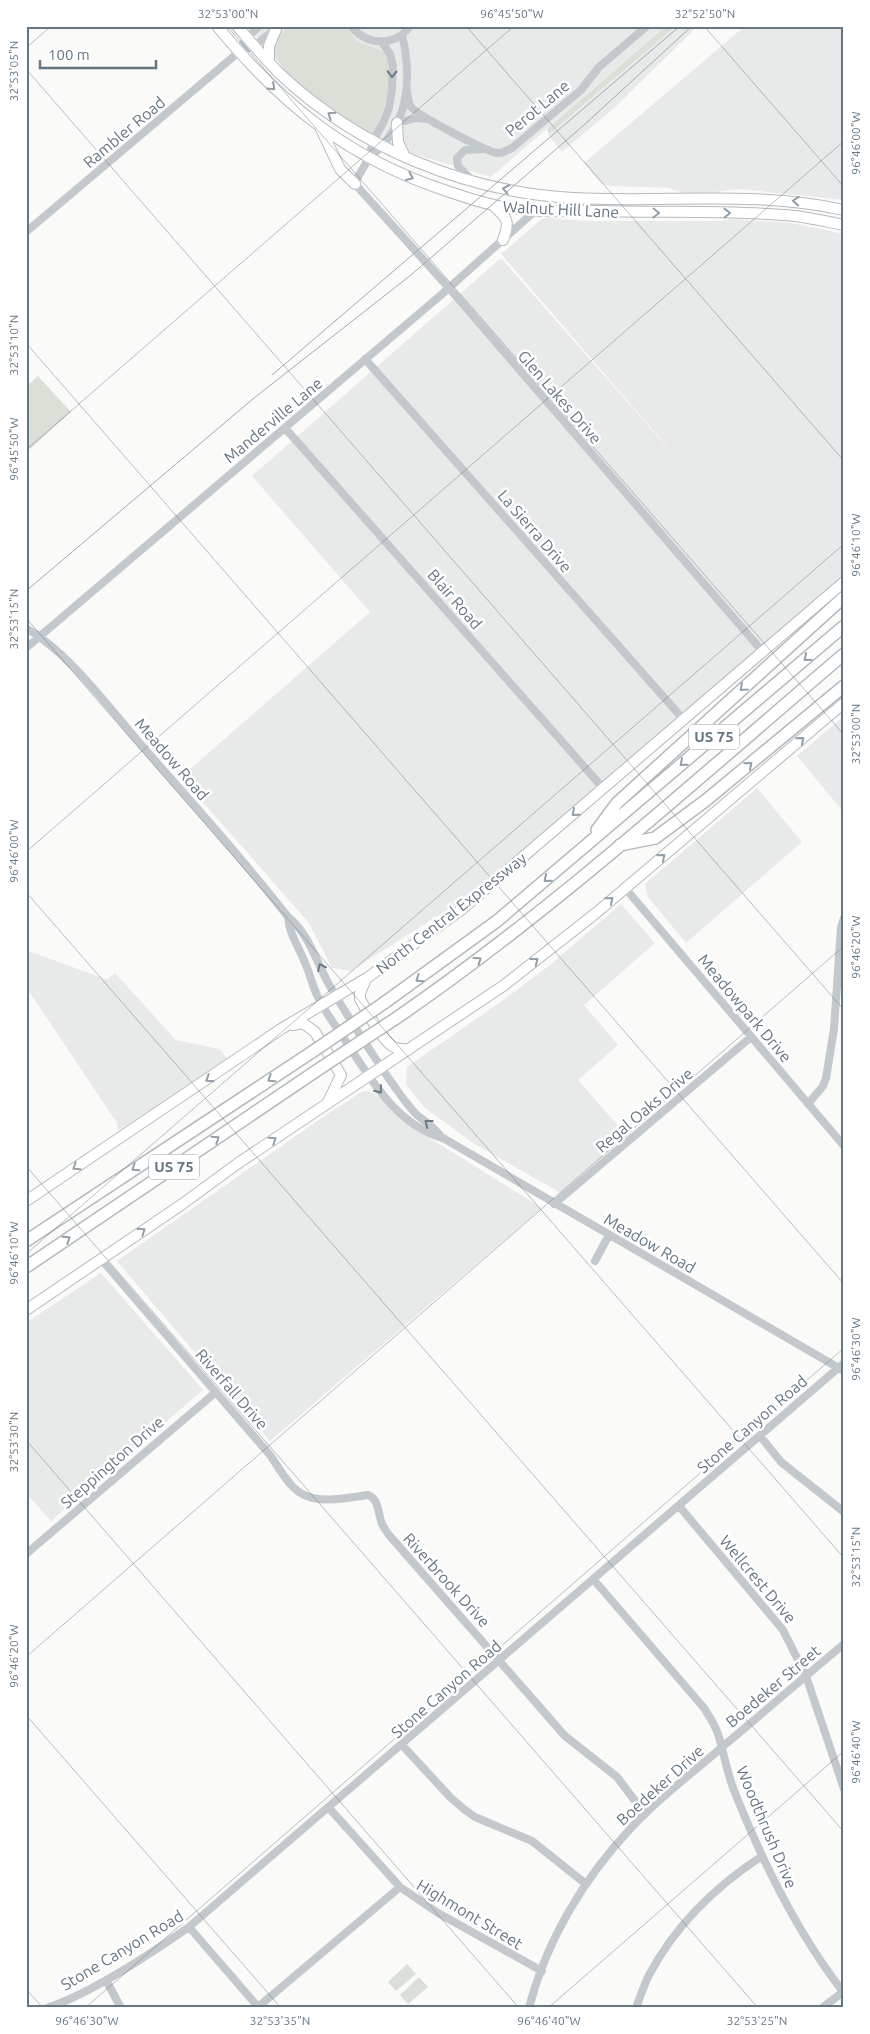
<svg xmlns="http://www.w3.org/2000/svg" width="870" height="2034" font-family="Ubuntu,sans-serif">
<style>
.built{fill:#e8e9e9}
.green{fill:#dadfd7}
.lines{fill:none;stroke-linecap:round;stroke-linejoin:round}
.major-casing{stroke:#b5babe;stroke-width:12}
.highway-casing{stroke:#b4b9bd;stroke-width:14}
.minor{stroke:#c3c8cc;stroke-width:8}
.major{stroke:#fff;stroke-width:10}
.highway{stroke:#fff;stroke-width:11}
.tram{stroke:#a2aab0;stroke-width:1}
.highway-bridge-casing{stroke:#b4b9bd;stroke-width:14;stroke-linecap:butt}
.highway-bridge{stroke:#fff;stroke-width:11}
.oneway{stroke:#6a7a87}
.oneway2{stroke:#939fa8}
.ticks{fill:none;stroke:#657683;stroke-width:1;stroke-opacity:0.45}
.labels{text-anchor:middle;stroke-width:5;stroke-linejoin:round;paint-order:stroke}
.shield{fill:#fff;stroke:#939fa8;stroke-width:1}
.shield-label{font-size:15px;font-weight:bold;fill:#657683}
.street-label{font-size:16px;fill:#657683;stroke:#fff}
.neatline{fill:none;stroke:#657683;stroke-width:2}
.ticks-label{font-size:12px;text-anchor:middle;fill:#657683}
</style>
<rect width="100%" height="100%" fill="#fafaf8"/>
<!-- built -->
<path class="built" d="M247,26H666L491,177L414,154L366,132L279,63Z
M676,26H698L613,109L562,152L548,135Z
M745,26H844V200L739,189L689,195L669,188L610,186L601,183L584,163Z
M543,218L587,221H722L730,219L791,223L844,234V578L464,899L351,971L332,968L309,923L181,777L370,612L252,476L501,258L701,486L501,254Z
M844,716V807L841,809L797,756Z
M757,788L802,842L686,943L648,897L645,884Z
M621,904L655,943L584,1005L618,1045L578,1080L627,1136L561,1193L473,1143L424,1107L406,1084L407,1067L502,1001L550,965Z
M26,950L105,979H108L115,973L176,1040L219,1049L229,1060L118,1131L117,1123L26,987Z
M367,1091L374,1093L380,1098L410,1126L542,1208L270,1441L117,1261L320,1119L361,1092Z
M101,1273L203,1390L51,1521L26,1493V1323Z"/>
<!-- green -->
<path class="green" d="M290,26H345L357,41L384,52C397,75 383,115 372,136C350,122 277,77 274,51C272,39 282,32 290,26Z
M666,26H676L549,134L547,129Z
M38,376L71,412L30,449L26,445V387Z
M407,1964L416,1974L396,1991L388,1982Z
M419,1977L428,1987L408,2004L400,1995Z"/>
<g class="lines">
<!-- major casing -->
<g class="major-casing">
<path id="major" d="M217,26C281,104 349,159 447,191C462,196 478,202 494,205C529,213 567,211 603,211C667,213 732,210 795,216C812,218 828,222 844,225
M237,26C251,42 265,59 280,74C359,148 465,192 573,198C663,203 755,190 844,210
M269,62V46L276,29
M397,123L398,142L405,157
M320,127L340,169L355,184
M493,205C508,219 510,221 503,240
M366,979L360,993V999C367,1011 383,1044 396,1048C400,1049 405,1049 408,1050
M293,1025L303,1023L315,1032L341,1075L328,1102
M26,1201L281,1029L367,978L461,910L844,582
M26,1310L181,1205L237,1164L503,986L596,913L844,703"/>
</g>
<!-- highway casing -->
<g class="highway-casing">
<path id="highway" d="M597,830L617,803L844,597
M620,845L655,838L705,801L844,686
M384,1003L497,921L844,626
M395,1019C554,910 697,779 844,654
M26,1241L312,1052
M26,1267L322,1067"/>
</g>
<!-- minor -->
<path class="minor" d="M351,26C367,46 395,47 410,26
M382,42L390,54L393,66L392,89L389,108L383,123L373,141L369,158L358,177L355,184L449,288L763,652
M238,52L254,46L277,28
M407,91C408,96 408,103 411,107C416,114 488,153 498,153C503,153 508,150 512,148L581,90L599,67L647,26
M397,123L416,118L427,119
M369,158C408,127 413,81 402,35
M472,180L458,166L457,158L465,150L483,149
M26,232L233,57L247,38L259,26
M365,359L684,720
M285,428L603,788
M26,628C70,654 105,703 138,741C188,799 241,856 288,917C310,934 317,965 331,988C349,1019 369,1049 389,1079C398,1091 406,1104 417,1115C427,1123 435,1128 442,1138
M26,648L441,295L536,210
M625,888L844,1146
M288,917C289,934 299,947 305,963C310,973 312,985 317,995C324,1011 336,1026 345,1040C370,1078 396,1125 443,1138L844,1371
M808,1104L823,1086L826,1078L834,1029L841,927L844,918
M554,1204L751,1037
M101,1259L270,1455C277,1465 284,1478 293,1487C312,1507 343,1498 368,1495C379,1499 378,1514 382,1524C384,1528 387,1532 389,1535L565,1736L617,1777L645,1814
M595,1261L609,1235
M760,1436L781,1462L844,1512
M679,1506L783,1630L806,1676L844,1789
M26,1554L216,1392
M594,1580L704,1708C709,1716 715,1725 718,1734C724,1753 727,1774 735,1793C763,1863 797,1933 844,1993
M402,1745L451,1798L465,1810L475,1817L532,1841L586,1884
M329,1808L400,1887L438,1913L542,1971
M189,1927L259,2008
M106,1980L121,2008
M258,2007L400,1887
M47,2008C92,1993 150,1954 189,1927L844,1363
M529,2008C546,1941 584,1878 631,1828C658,1798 692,1774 722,1747C763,1713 803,1678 844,1644
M636,2008C640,1997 644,1985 649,1975C675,1926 716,1886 762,1856
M822,2008L843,1992"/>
<!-- major -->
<use href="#major" class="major"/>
<!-- highway -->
<use href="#highway" class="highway"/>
<!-- tram -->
<path class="tram" d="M272,375L680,26
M26,591L254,398L411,275L584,125L692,26"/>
<!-- highway-bridge casing -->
<g class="highway-bridge-casing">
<path id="highway-bridge" d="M312,1052L384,1003
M322,1067L395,1019"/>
</g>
<!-- highway-bridge -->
<use href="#highway-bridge" class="highway-bridge"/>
</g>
<!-- one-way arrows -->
<defs><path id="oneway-chevron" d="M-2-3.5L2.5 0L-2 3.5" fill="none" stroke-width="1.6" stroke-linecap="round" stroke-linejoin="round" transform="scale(1.25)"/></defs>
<g class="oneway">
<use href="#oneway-chevron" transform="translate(392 74) rotate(91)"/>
<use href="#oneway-chevron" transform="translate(321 967) rotate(-116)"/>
<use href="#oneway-chevron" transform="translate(379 1090) rotate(52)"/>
<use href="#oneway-chevron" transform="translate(428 1123) rotate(-142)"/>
</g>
<g class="oneway2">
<use href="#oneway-chevron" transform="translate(272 87) rotate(43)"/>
<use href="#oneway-chevron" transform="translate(331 115) rotate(-146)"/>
<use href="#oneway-chevron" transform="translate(410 177) rotate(23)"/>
<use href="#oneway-chevron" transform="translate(506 189) rotate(-168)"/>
<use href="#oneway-chevron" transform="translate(796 201) rotate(-176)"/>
<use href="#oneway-chevron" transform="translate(656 213) rotate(1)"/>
<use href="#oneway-chevron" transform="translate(727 213) rotate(-1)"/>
<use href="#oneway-chevron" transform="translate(807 658) rotate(140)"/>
<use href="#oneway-chevron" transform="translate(743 688) rotate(138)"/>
<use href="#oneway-chevron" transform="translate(801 740) rotate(-40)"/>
<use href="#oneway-chevron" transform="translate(683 763) rotate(139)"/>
<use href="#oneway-chevron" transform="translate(749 765) rotate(-40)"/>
<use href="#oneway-chevron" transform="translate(575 813) rotate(139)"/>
<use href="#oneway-chevron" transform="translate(662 857) rotate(-40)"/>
<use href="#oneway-chevron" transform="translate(547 879) rotate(140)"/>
<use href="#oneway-chevron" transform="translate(610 900) rotate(-40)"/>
<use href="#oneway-chevron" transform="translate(478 960) rotate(-36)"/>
<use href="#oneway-chevron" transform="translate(535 961) rotate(-38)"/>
<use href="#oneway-chevron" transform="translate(419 979) rotate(145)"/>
<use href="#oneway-chevron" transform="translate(209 1079) rotate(146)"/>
<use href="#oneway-chevron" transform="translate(271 1079) rotate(147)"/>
<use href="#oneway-chevron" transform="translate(216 1139) rotate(-34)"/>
<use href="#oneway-chevron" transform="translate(273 1140) rotate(-33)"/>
<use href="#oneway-chevron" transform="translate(76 1167) rotate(146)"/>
<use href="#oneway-chevron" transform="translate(135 1168) rotate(146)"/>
<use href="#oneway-chevron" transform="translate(142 1231) rotate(-35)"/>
<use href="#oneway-chevron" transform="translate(67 1239) rotate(-34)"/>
</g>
<!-- ticks -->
<path class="ticks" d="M227,26L844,735M466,26L844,461M704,26L844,187M26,48L51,26M26,69L844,1010M26,343L844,1284M26,450L514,26M26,618L844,1558M26,852L844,141M26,892L844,1832M26,1166L758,2008M26,1254L844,544M26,1440L519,2008M26,1657L844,946M26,1715L281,2008M26,1989L43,2008M85,2008L844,1348M548,2008L844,1751"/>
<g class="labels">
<!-- shield labels -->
<g class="shield">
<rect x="689" y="724.5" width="50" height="25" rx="4"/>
<rect x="149" y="1154.5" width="50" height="25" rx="4"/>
</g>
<g class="shield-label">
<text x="714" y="742">US 75</text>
<text x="174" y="1172">US 75</text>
</g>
<!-- street labels -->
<g class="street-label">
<text transform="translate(537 108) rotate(-40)" y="6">Perot Lane</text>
<text transform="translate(124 132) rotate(-40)" y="6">Rambler Road</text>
<text transform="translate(561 209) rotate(3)" y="6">Walnut Hill Lane</text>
<text transform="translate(560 397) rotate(49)" y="6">Glen Lakes Drive</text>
<text transform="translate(273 420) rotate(-40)" y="6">Manderville Lane</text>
<text transform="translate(535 531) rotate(49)" y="6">La Sierra Drive</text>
<text transform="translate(455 599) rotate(49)" y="6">Blair Road</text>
<text transform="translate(172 759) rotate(49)" y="6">Meadow Road</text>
<text transform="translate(451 913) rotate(-38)" y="6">North Central Expressway</text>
<text transform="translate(745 1008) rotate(50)" y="6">Meadowpark Drive</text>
<text transform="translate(644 1110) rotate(-40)" y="6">Regal Oaks Drive</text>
<text transform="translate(650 1243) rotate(30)" y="6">Meadow Road</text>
<text transform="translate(232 1389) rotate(49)" y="6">Riverfall Drive</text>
<text transform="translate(752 1424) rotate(-41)" y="6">Stone Canyon Road</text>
<text transform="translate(112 1462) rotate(-41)" y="6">Steppington Drive</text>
<text transform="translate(758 1579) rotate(50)" y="6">Wellcrest Drive</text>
<text transform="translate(447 1580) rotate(48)" y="6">Riverbrook Drive</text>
<text transform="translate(773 1686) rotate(-40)" y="6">Boedeker Street</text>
<text transform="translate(446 1689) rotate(-41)" y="6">Stone Canyon Road</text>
<text transform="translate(660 1785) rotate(-42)" y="6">Boedeker Drive</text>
<text transform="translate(767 1827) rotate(67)" y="6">Woodthrush Drive</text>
<text transform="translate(470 1914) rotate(31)" y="6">Highmont Street</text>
<text transform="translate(122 1950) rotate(-31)" y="6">Stone Canyon Road</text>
</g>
</g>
<!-- border -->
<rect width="870" height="2034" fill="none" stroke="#ffffff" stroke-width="55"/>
<!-- scale -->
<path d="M40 60v8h116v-8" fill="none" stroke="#657683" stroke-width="2.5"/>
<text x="48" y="60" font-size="15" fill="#657683" stroke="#ffffff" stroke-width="4" paint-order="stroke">100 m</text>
<rect x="28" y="28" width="814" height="1978" class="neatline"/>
<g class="ticks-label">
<text x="228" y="18">32°53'00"N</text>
<text x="512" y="18">96°45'50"W</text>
<text x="705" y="18">32°52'50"N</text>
<text transform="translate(14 71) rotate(-90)" y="4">32°53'05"N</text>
<text transform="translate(856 143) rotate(-90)" y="4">96°46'00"W</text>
<text transform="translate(14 345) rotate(-90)" y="4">32°53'10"N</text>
<text transform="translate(14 449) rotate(-90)" y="4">96°45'50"W</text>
<text transform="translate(856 545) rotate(-90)" y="4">96°46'10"W</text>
<text transform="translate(14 619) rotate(-90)" y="4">32°53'15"N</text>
<text transform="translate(856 734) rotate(-90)" y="4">32°53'00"N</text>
<text transform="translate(14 851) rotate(-90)" y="4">96°46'00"W</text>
<text transform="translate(856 947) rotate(-90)" y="4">96°46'20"W</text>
<text transform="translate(14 1253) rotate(-90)" y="4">96°46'10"W</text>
<text transform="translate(856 1349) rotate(-90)" y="4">96°46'30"W</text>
<text transform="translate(14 1442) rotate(-90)" y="4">32°53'30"N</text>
<text transform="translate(856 1557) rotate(-90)" y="4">32°53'15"N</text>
<text transform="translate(14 1656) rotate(-90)" y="4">96°46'20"W</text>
<text transform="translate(856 1752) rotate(-90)" y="4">96°46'40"W</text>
<text x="87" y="2025">96°46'30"W</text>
<text x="280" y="2025">32°53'35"N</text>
<text x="549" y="2025">96°46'40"W</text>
<text x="757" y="2025">32°53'25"N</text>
</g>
</svg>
